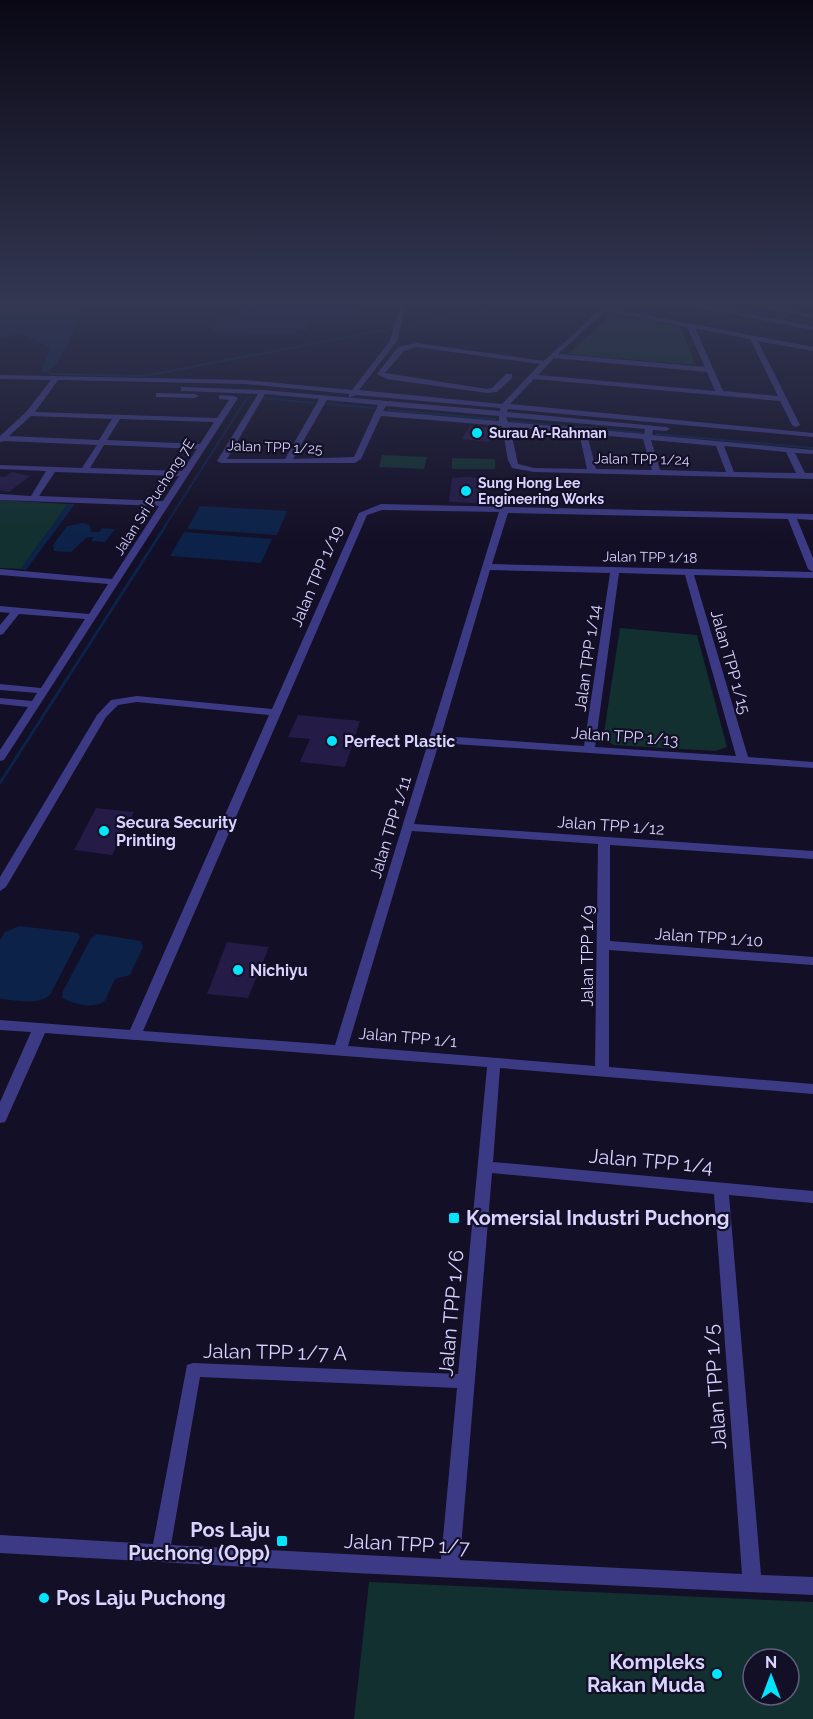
<svg xmlns="http://www.w3.org/2000/svg" width="813" height="1719" font-family="Raleway,sans-serif">
<style>
.green{fill:#12302f;fill-rule:evenodd}
.water{fill:#0c2248}
.lines{fill:none;stroke-linecap:round;stroke-linejoin:round}
.stream-far1{stroke:#0c2248;stroke-width:2}
.stream{stroke:#0c2248;stroke-width:3}
.building{fill:#241b47}
.minor{fill:#3d3a85;fill-rule:evenodd}
.poi-dot{fill:#00e5ff;stroke:#130f26;stroke-width:2}
.labels{text-anchor:middle;stroke-width:4.5;stroke-linejoin:round;paint-order:stroke}
.far-poi-label{font-size:14px;font-weight:bold;fill:#d9d4ff;stroke:#130f26;text-anchor:start}
.far-street-label{font-size:14px;fill:#d9d4ff;stroke:#130f26}
.street-label{font-size:16px;fill:#d9d4ff;stroke:#130f26}
.poi-label{font-size:16px;font-weight:bold;fill:#d9d4ff;stroke:#130f26;text-anchor:start}
.near-street-label{font-size:20px;fill:#d9d4ff;stroke:#130f26}
.near-poi-label{font-size:20px;font-weight:bold;fill:#d9d4ff;stroke:#130f26;text-anchor:start}
</style>
<rect width="100%" height="100%" fill="#130f26"/>
<!-- green -->
<path class="green" d="M612,314L680,327L696,365L568,354Z
M382,455L427,457L424,469L379,467Z
M452,458L495,459V469H452Z
M0,500L68,504L21,569L0,568Z
M620,628L697,635L727,747L716,751L614,745L603,739Z
M369,1582L813,1602V1719H354ZM753,1659H789V1695H753Z"/>
<!-- water -->
<path class="water" d="M0,301H89L57,363L50,370L41,372L48,355L49,347L20,333L0,339Z
M68,504H75L26,570L21,569Z
M200,506L287,511L277,535L187,529Z
M82,523L90,525L91,532H99L102,528L115,529L105,542L91,541L94,537H87L71,552L54,551L53,545L67,526Z
M184,532L272,539L261,563L170,556Z
M19,926L71,932L78,933L80,937L50,995C36,1006 17,1000 0,999V940L5,932Z
M97,934L141,941L143,947L130,975L115,979L105,1001C91,1010 75,1004 62,998L63,991L91,938Z"/>
<g class="lines">
<!-- stream-far1 -->
<path class="stream-far1" d="M698,301L813,323
M46,371L52,374L144,376L483,311L507,301
M264,398L313,403
M327,404L374,408
M388,410L495,419
M511,421L641,433
M656,434L813,448
M165,526L245,401L250,397"/>
<!-- stream -->
<path class="stream" d="M0,783L166,525"/>
</g>
<!-- building -->
<path class="building" d="M242,301H362L358,321H310L308,330H298L296,334L212,332L217,318H236Z
M470,426L497,428L489,442L462,439Z
M12,472L30,476L9,492L0,490V476L5,477Z
M465,477L483,478L479,503L449,502L452,478Z
M298,715L360,721L345,767L300,762L310,739L288,737Z
M96,808L134,812L112,855L74,850Z
M227,942L269,947L248,998L207,994Z"/>
<g class="lines">
<!-- minor -->
<path class="minor" d="M401,301H407L397,341L359,390L502,404L540,364L416,347L404,351L385,373L487,389L492,388L506,374H512V378L497,392L487,393L387,379L377,374L398,347L416,343L544,361L609,301H616L609,308L813,347V351L758,341L800,425L796,427L792,425L780,401L534,379L510,404L813,433V437L508,409L507,412L666,427L670,429L666,431L653,430L652,435L813,450V454L795,453L805,473H813V479L534,472L512,468L508,460L502,426L381,416L361,459L355,463H221L217,461L258,394L184,391H181V387L263,390L500,411V408L356,395L352,397H349V394L245,384L58,380L35,412L217,418L229,400L219,399V395L234,396L238,398L4,760L0,761V750L28,707L0,704V698L32,701L37,693L0,690V684L41,688L85,619L19,614L3,634L0,635V625L10,613L0,612V606L89,614L108,584L0,575V569L112,579L159,506L0,500V494L31,496L46,471L0,469V465L82,468L97,445L4,441L0,442V436L26,412L51,380L0,379V375L245,380L352,390L390,341ZM605,311L687,327L705,367L558,354ZM695,328L750,339L778,396L723,391ZM554,358L707,372L715,391L538,375ZM265,394L319,399L285,459H227ZM327,400L378,405L354,457L293,459ZM386,406L499,416V421L383,411ZM31,416L112,419L99,440L9,436ZM506,417L645,429L644,434L508,422ZM120,419L214,422L200,444L107,440ZM510,427L579,433L587,469L534,468L518,464ZM587,434L643,439L652,470L596,469ZM651,440L716,446L726,472L660,470ZM104,445L197,449L182,471L90,468ZM724,446L786,452L796,473L734,472ZM55,472L179,476L163,501L39,496Z
M670,301H683L813,326V330L673,303Z
M729,301H742L813,314V318Z
M156,393L195,394L199,396L195,398L159,397H156Z
M381,504L813,514V520L797,519L813,558V572L808,569L788,519L508,513L492,564L813,572V578L694,575L748,757L813,762V768L439,743L414,824L813,851V859L610,845V941L813,957V965L609,950V1067L813,1084V1094L500,1068L493,1162L813,1191V1203L729,1195L761,1575L813,1577V1595L355,1573L0,1553V1535L153,1544L187,1365L193,1363L458,1374L487,1067L45,1033L7,1118L5,1122L0,1123V1102L31,1032L0,1030V1020L130,1030L269,715L137,702L118,705L106,717L6,887L0,891V877L97,715L111,700L137,696L272,709L359,513ZM382,510L499,512L335,1045L143,1031L367,515ZM490,570L610,573L584,746L441,736ZM619,573L685,575L736,756L595,747ZM412,831L598,844L595,1066L348,1046ZM492,1173L714,1194L742,1574L460,1560ZM200,1377L457,1388L441,1559L171,1545Z"/>
</g>
<!-- sky -->
<linearGradient id="sky" x2="0" y2="1"><stop stop-color="#0a0815"/><stop offset="0.56" stop-color="#333752"/><stop offset="1" stop-color="#333752" stop-opacity="0"/></linearGradient>
<rect width="813" height="541" fill="url(#sky)"/>
<!-- markers -->
<g class="poi-dot">
<circle cx="477" cy="433" r="6"/>
<circle cx="466" cy="491" r="6"/>
<circle cx="332" cy="741" r="6"/>
<circle cx="104" cy="831" r="6"/>
<circle cx="238" cy="970" r="6"/>
<rect x="448" y="1212" width="12" height="12" rx="3"/>
<rect x="276" y="1535" width="12" height="12" rx="3"/>
<circle cx="44" cy="1598" r="6"/>
<circle cx="717" cy="1674" r="6"/>
</g>
<g class="labels">
<!-- far-poi labels -->
<g class="far-poi-label">
<text x="489" y="438">Surau Ar-Rahman</text>
<text x="478" y="488">Sung Hong Lee<tspan x="478" dy="16">Engineering Works</tspan></text>
</g>
<!-- far-street labels -->
<g class="far-street-label">
<text transform="translate(275 447) rotate(2)" y="5">Jalan TPP 1/25</text>
<text transform="translate(642 459) rotate(1)" y="5">Jalan TPP 1/24</text>
<text transform="translate(154 497) rotate(-57)" y="5">Jalan Sri Puchong 7E</text>
<text transform="translate(650 557) rotate(1)" y="5">Jalan TPP 1/18</text>
</g>
<!-- street labels -->
<g class="street-label">
<text transform="translate(316 576) rotate(-67)" y="6">Jalan TPP 1/19</text>
<text transform="translate(587 658) rotate(-82)" y="6">Jalan TPP 1/14</text>
<text transform="translate(731 662) rotate(74)" y="6">Jalan TPP 1/15</text>
<text transform="translate(625 736) rotate(4)" y="6">Jalan TPP 1/13</text>
<text transform="translate(611 825) rotate(4)" y="6">Jalan TPP 1/12</text>
<text transform="translate(390 827) rotate(-73)" y="6">Jalan TPP 1/11</text>
<text transform="translate(709 937) rotate(4)" y="6">Jalan TPP 1/10</text>
<text transform="translate(587 956) rotate(-90)" y="6">Jalan TPP 1/9</text>
<text transform="translate(408 1037) rotate(5)" y="6">Jalan TPP 1/1</text>
</g>
<!-- poi labels -->
<g class="poi-label">
<text x="344" y="747">Perfect Plastic</text>
<text x="116" y="828">Secura Security<tspan x="116" dy="18">Printing</tspan></text>
<text x="250" y="976">Nichiyu</text>
</g>
<!-- near-street labels -->
<g class="near-street-label">
<text transform="translate(651 1161) rotate(5)" y="7">Jalan TPP 1/4</text>
<text transform="translate(451 1313) rotate(-85)" y="7">Jalan TPP 1/6</text>
<text transform="translate(275 1352) rotate(1)" y="7">Jalan TPP 1/7 A</text>
<text transform="translate(715 1387) rotate(-94)" y="7">Jalan TPP 1/5</text>
<text transform="translate(407 1544) rotate(3)" y="7">Jalan TPP 1/7</text>
</g>
<!-- near-poi labels -->
<g class="near-poi-label">
<text x="466" y="1225">Komersial Industri Puchong</text>
<text x="270" y="1537" text-anchor="end">Pos Laju<tspan x="270" dy="23">Puchong (Opp)</tspan></text>
<text x="56" y="1605">Pos Laju Puchong</text>
<text x="705" y="1669" text-anchor="end">Kompleks<tspan x="705" dy="23">Rakan Muda</tspan></text>
</g>
</g>
<!-- north arrow -->
<g transform="translate(771 1677)"><circle r="28" fill="#130f26" stroke="#625e7d" stroke-width="1.5"/>
<path d="M0-4.5L10 22L0 15L-10 22Z" fill="#00e5ff"/>
<text y="-9" font-size="16" font-weight="bold" text-anchor="middle" fill="#d9d4ff">N</text>
</g>
</svg>
